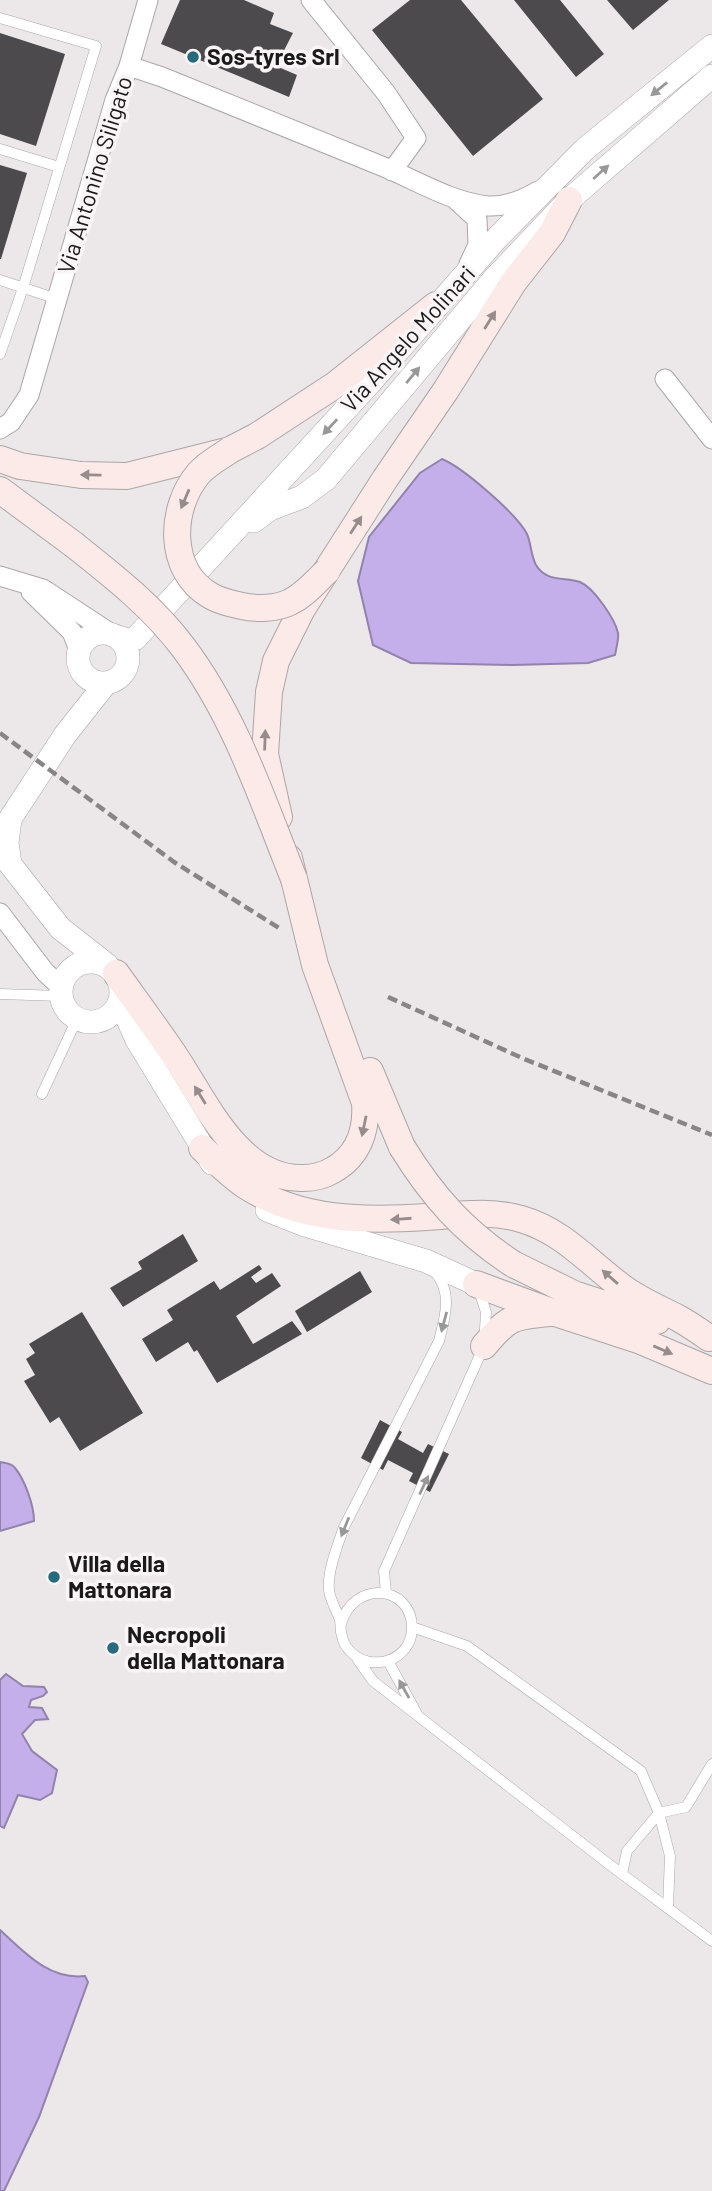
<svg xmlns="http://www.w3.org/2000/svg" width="712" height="2191" font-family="Barlow,sans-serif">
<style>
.water{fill:#c5afea;stroke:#9282ac;stroke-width:2}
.building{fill:#4d4a4d}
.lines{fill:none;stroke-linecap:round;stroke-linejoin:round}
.service-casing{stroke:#aba6a8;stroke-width:11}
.minor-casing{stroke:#aba6a8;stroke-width:21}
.tertiary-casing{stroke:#aba6a8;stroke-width:24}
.secondary-casing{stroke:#aba6a8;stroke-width:28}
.service{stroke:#fff;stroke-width:10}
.minor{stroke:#fff;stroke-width:19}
.tertiary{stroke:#fff;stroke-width:23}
.secondary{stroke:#fceae9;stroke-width:26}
.rail{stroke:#898587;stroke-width:4.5;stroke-dasharray:10 5;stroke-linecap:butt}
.secondary-bridge-casing{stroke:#aba6a8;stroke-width:28;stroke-linecap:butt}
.secondary-bridge{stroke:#fceae9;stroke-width:26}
.oneway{fill:#989898}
.oneway2{fill:#978c8c}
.poi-dot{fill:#286a7d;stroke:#f9f4f6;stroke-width:2.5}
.labels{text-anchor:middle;stroke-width:7;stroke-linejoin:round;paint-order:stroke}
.poi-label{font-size:23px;font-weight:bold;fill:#1b191a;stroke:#f9f4f6;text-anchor:start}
.street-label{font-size:23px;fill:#1b191a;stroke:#f9f4f6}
</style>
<rect width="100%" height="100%" fill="#ece7e9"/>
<!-- water -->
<path class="water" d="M442,459C462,467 517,514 527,534C531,543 531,556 536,565C546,582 564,577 580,582C594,588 615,619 618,633C619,639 616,649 615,655L588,663L513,665L411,663L373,645L358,581L369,537L420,473Z
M0,1462C5,1463 12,1463 15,1468C25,1480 34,1506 34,1521L0,1531Z
M6,1674L23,1686L44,1687L47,1692L43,1696L31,1700L29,1707L42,1708L48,1719L35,1720L22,1734L32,1751L57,1770L52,1793L40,1800L18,1795L4,1828L0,1826V1680Z
M0,1930C25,1953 49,1980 85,1976L88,1982L39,2117L4,2191H0Z"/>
<!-- building -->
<path class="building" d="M180,0H244L274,13L270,24L293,33L276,66L297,75L289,97L161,44Z
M410,0H461L543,99L473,156L372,30Z
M514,0H560L604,54L576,77Z
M607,0H669L633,30Z
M0,33L65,54L36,146L0,134Z
M0,165L27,173L1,259H0Z
M183,1234L198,1261L123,1307L110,1288L142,1269L138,1262Z
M259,1265L262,1269L251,1277L256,1283L272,1273L281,1286L236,1316L253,1344L292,1321L302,1334L217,1383L197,1350L194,1352L188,1342L156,1362L142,1339L173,1320L167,1310L214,1281L220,1290Z
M360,1271L372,1292L307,1332L295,1311Z
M82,1312L143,1413L80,1451L59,1417L50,1423L24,1381L35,1375L26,1359L35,1353L29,1344Z
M380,1420L402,1432L398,1439L423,1453L428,1444L449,1454L430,1492L409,1481L413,1473L388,1460L383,1470L361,1458Z"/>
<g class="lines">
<!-- service casing -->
<g class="service-casing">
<path id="service" d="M0,18L96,46L23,288L0,354
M0,149L59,167
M0,280L57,299
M0,994L61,996
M42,1094L77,1019
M386,1593L384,1571L484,1346L486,1312L479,1291
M341,1624C354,1579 412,1585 412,1628C412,1661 370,1674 349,1650C346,1647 343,1641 342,1636C340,1631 341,1626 340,1620C337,1611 330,1600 329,1590C327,1572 338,1544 344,1527L439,1341C445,1317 453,1293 435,1272
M412,1627L467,1646L641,1771L659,1813L686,1807L712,1764
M358,1660L373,1681L418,1716L388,1661
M418,1716L610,1865L712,1941
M622,1874L627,1851L659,1813L670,1856L668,1908"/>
</g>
<!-- minor casing -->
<g class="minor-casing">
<path id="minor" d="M311,0L386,93L416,138L392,171
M129,66L148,0
M454,198L477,219L478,245L469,264
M665,379L712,439
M0,429L11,422L29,395L115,100L129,66L162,77C236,107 310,137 384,167C418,181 451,202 488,206C507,207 523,200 538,191
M0,576L43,589L110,633
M31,592L72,632L79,650
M0,913L45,972L61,987"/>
</g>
<!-- tertiary casing -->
<g class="tertiary-casing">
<path id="tertiary" d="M254,521L270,509L302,497L326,479L494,279L569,200L712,76
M78 658a25 25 0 1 1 50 0a25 25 0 1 1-50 0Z
M118,637L128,640L135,639L369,384L496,239L585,149L712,46
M106,683L65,735L10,819L7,843L10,864L60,928L107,965
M61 992a30 30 0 1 1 60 0a30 30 0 1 1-60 0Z
M120,1002L137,1040L212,1163
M267,1210L305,1225L426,1261L476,1284"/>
</g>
<!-- secondary casing -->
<g class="secondary-casing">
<path id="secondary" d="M0,459L20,466L81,475L127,476L230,450L257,436L335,385L436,305
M0,490L73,544
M279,817L265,754L269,692L276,661L302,609L385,479L446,390L513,283L552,233L569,200
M116,973C136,1001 156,1028 175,1056C205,1101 239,1180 303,1178C313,1178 323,1176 333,1170C358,1156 367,1131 365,1103L315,965L289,858
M370,1071L402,1147
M202,1148C216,1161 230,1175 246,1186C301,1221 364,1221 426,1217C458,1215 491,1210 521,1219C563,1231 588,1262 622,1287C639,1300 659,1308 678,1318C689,1324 699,1331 709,1338
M513,1264L574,1294L657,1321
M476,1284L552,1312L641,1341L712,1371
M484,1346C508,1317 513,1316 550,1313"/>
</g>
<!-- service -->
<use href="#service" class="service"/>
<!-- minor -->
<use href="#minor" class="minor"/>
<!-- tertiary -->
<use href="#tertiary" class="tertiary"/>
<!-- secondary -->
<use href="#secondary" class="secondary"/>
<!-- rail -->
<path class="rail" d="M0,733L174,862L279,928
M388,997L522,1058L712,1135"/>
<!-- secondary-bridge casing -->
<g class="secondary-bridge-casing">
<path id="secondary-bridge" d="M230,450C220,457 207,464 199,473C169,508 167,571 211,596C220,601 232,604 242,606C256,609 277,609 290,602C305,595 315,582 327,571
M73,544C112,575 152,606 183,647C235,716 262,799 294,879
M402,1147C433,1197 463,1231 513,1264"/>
</g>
<!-- secondary-bridge -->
<use href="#secondary-bridge" class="secondary-bridge"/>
</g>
<!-- one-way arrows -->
<defs><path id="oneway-solid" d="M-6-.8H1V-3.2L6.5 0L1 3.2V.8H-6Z" transform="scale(1.75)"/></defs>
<g class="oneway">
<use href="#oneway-solid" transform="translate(659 89) rotate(141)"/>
<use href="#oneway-solid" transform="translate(601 172) rotate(-42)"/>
<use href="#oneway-solid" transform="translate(413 375) rotate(-50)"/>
<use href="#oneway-solid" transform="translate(330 427) rotate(133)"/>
<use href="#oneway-solid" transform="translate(444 1322) rotate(105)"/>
<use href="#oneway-solid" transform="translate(424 1485) rotate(-65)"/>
<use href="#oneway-solid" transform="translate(345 1527) rotate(112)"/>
<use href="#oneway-solid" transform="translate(404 1689) rotate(-119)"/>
</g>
<g class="oneway2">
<use href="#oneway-solid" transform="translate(490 320) rotate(-58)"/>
<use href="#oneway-solid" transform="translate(91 475) rotate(-179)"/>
<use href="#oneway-solid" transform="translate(185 499) rotate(113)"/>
<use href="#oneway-solid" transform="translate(356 525) rotate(-57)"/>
<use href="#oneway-solid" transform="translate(265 740) rotate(-88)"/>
<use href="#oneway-solid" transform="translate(200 1095) rotate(-122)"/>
<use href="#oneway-solid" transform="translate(364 1126) rotate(102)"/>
<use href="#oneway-solid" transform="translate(401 1219) rotate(176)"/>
<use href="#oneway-solid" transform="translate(610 1277) rotate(-139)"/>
<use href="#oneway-solid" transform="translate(663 1350) rotate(23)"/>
</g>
<!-- markers -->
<g class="poi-dot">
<circle cx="193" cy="57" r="7"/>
<circle cx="54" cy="1577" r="7"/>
<circle cx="113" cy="1648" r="7"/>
</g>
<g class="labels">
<!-- poi labels -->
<g class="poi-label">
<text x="207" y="65">Sos-tyres Srl</text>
<text x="68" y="1572">Villa della<tspan x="68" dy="26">Mattonara</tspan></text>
<text x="127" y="1643">Necropoli<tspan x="127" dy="26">della Mattonara</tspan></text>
</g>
<!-- street labels -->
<g class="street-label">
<text transform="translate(95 175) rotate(-73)" y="8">Via Antonino Siligato</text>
<text transform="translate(408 339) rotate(-48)" y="8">Via Angelo Molinari</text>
</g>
</g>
</svg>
